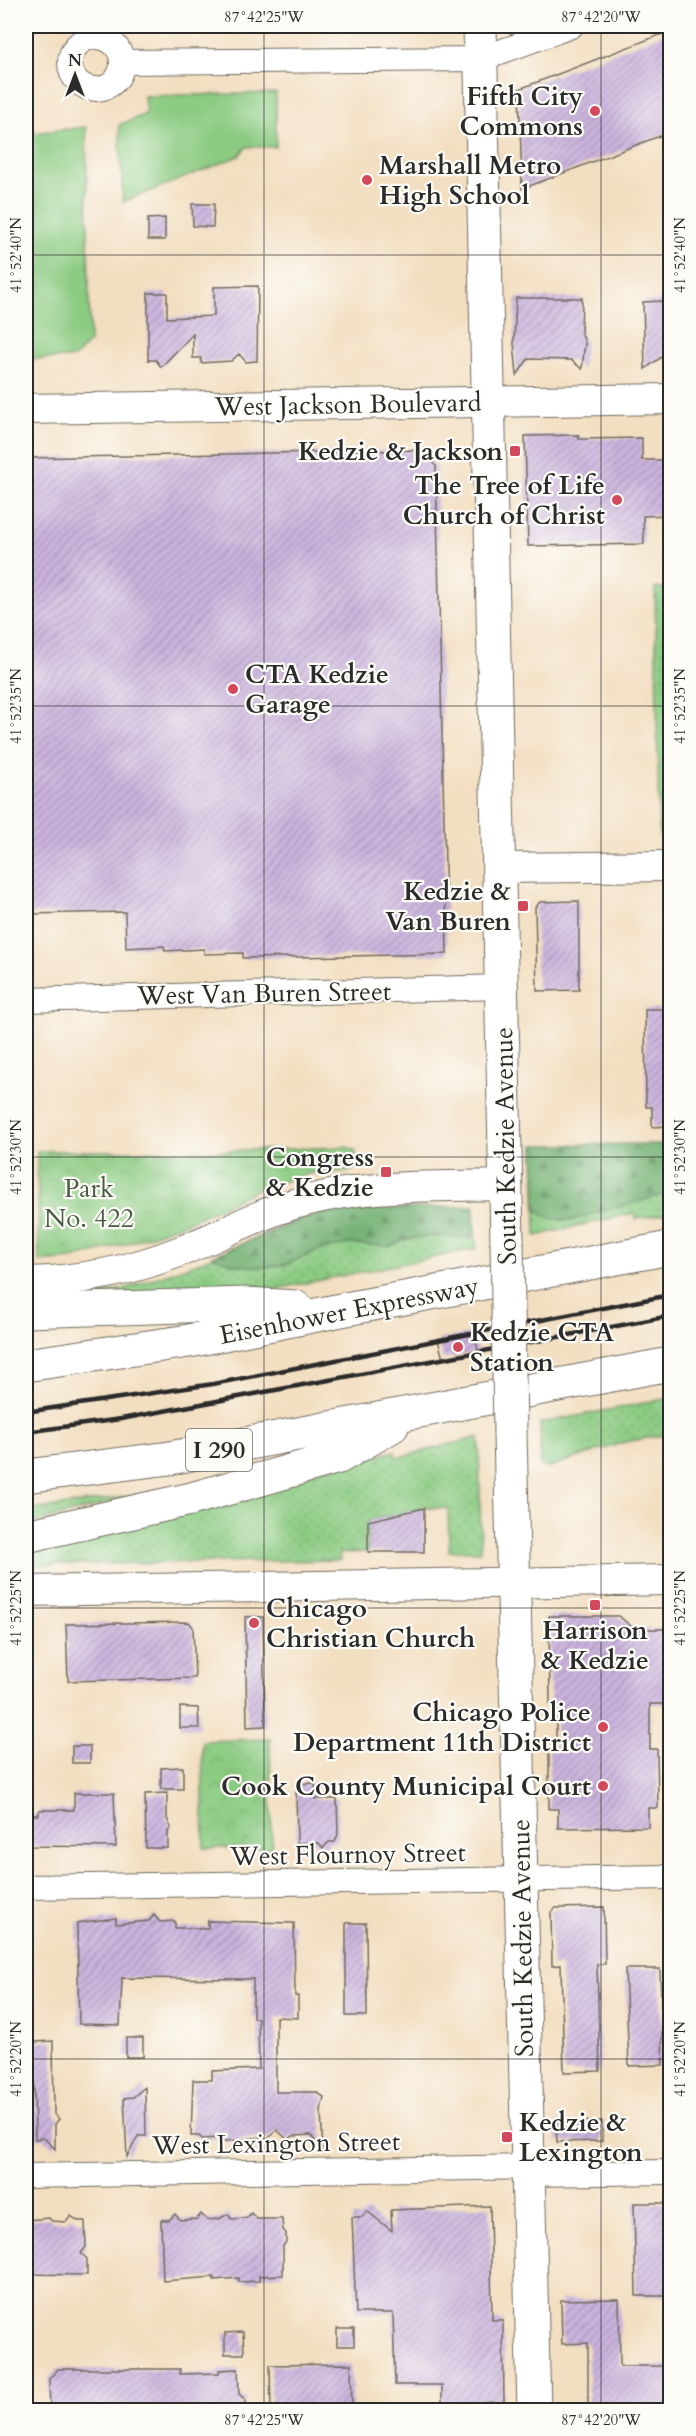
<svg xmlns="http://www.w3.org/2000/svg" width="696" height="2436" font-family="Cardo,serif">
<style>
.grass{fill:url(#grass-dots);stroke:#5b7b56;stroke-width:1.5}
.forest{fill:url(#forest-firs);stroke:#4e6d4e;stroke-width:1.5}
.park{fill:url(#park-crowns);stroke:#5b7b56;stroke-width:1.5}
.garden{fill:#8bcb82;stroke:#5b7b56;stroke-width:1.5}
.building{fill:url(#building-hatch)}
.lines{fill:none;stroke-linecap:round;stroke-linejoin:round}
.minor-casing{stroke:#716a5f;stroke-width:26}
.tertiary-casing{stroke:#716a5f;stroke-width:32}
.secondary-casing{stroke:#716a5f;stroke-width:35}
.motorway-casing{stroke:#716a5f;stroke-width:35}
.minor{stroke:#fff;stroke-width:24}
.tertiary{stroke:#fff;stroke-width:30}
.secondary{stroke:#fff;stroke-width:33}
.motorway{stroke:#fff;stroke-width:33}
.rail{stroke:#2b2b2b;stroke-width:4.5}
.secondary-bridge-casing{stroke:#716a5f;stroke-width:35;stroke-linecap:butt}
.secondary-bridge{stroke:#fff;stroke-width:33}
.ticks{fill:none;stroke:#2b2b2b;stroke-width:1.5;stroke-opacity:0.45}
.poi-dot{fill:#d1495b;stroke:#fdfcf7;stroke-width:2}
.labels{text-anchor:middle;stroke-width:4.5;stroke-linejoin:round;paint-order:stroke}
.shield{fill:#fdfcf7;stroke:#6a6a68;stroke-width:1.5}
.shield-label{font-size:24px;font-weight:bold;fill:#2b2b2b}
.poi-label{font-size:26px;font-weight:bold;fill:#2b2b2b;stroke:#fdfcf7;text-anchor:end}
.street-label{font-size:26px;fill:#2b2b2b;stroke:#fdfcf7}
.park-label{font-size:26px;fill:#485b45;stroke:#fdfcf7}
.neatline{fill:none;stroke:#2b2b2b;stroke-width:2}
.ticks-label{font-size:15px;text-anchor:middle;fill:#2b2b2b}
</style>
<defs>
<pattern id="grass-dots" width="8" height="8" patternUnits="userSpaceOnUse" patternTransform="scale(1.5)"><rect width="8" height="8" fill="#8bcb82"/><path d="M2 2h.1M6 6h.1" fill="none" stroke="#78ae70" stroke-width="1.8" stroke-linecap="round"/></pattern>
<pattern id="forest-firs" width="22" height="20" patternUnits="userSpaceOnUse" patternTransform="scale(1.5)"><rect width="22" height="20" fill="#70af70"/><path d="M5 1l3.5 6h-7zM16 11l3.5 6h-7z" fill="#5c8f5c"/></pattern>
<pattern id="park-crowns" width="20" height="18" patternUnits="userSpaceOnUse" patternTransform="scale(1.5)"><rect width="20" height="18" fill="#8bcb82"/><path d="M2 6a3 3 0 1 1 6 0M12 15a3 3 0 1 1 6 0" fill="none" stroke="#78ae70"/></pattern>
<pattern id="building-hatch" width="6" height="6" patternUnits="userSpaceOnUse" patternTransform="scale(1.5)"><rect width="6" height="6" fill="#cbb4de"/><path d="M-1 1l2-2M0 6l6-6M5 7l2-2" fill="none" stroke="#a593b4"/></pattern>
</defs>
<rect width="100%" height="100%" fill="#fdfcf7"/>
<filter id="ink" filterUnits="userSpaceOnUse"><feTurbulence type="fractalNoise" baseFrequency=".0167" numOctaves="2"/><feDisplacementMap in="SourceGraphic" scale="12" xChannelSelector="R" yChannelSelector="G"/><feConvolveMatrix kernelMatrix="1 2 1 2 8 2 1 2 1" color-interpolation-filters="sRGB"/></filter>
<filter id="wash" filterUnits="userSpaceOnUse"><feTurbulence type="fractalNoise" baseFrequency=".008" numOctaves="4" result="noise"/><feDisplacementMap in="SourceGraphic" scale="24" xChannelSelector="R" yChannelSelector="G"/><feGaussianBlur stdDeviation="1.35" result="paint"/><feColorMatrix in="noise" values="0 0 0 0 0 0 0 0 0 0 0 0 0 0 0 0 0 1.4 0 .05"/><feComposite in="paint" operator="in"/></filter>
<g filter="url(#wash)">
<rect width="100%" height="100%" fill="#f2dec0"/>
<!-- grass -->
<path class="grass" d="M655,588H670V835H659Z
M670,1144V1213L636,1219L634,1213L536,1236L534,1145Z
M474,1206L476,1249L261,1292L94,1296L124,1289L195,1264L303,1217Z
M670,1398V1434L625,1442L546,1468L540,1464V1423Z
M479,1437L481,1551H449L448,1508H424L368,1521V1552L340,1553V1560L26,1565V1546L395,1451L396,1458Z
M144,1494L26,1525V1511Z"/>
<!-- forest -->
<path class="forest" d="M670,1144V1193L571,1220L553,1219L536,1211L534,1145Z
M474,1206L475,1236L470,1238L433,1236L407,1239L390,1246L349,1244L319,1250L285,1265L263,1267L236,1265L212,1256L324,1211Z"/>
<!-- park -->
<path class="park" d="M347,1147L356,1151L354,1169L347,1172L312,1173L258,1189L189,1222L126,1244L72,1259L39,1262L37,1151H218Z
M270,1739L272,1848H204L202,1741Z"/>
<!-- garden -->
<path class="garden" d="M276,93V147H246L239,156L123,202L119,125L146,114L144,96Z
M86,127L90,341L74,358L26,359V134Z"/>
<g id="blocks">
<!-- building -->
<path class="building" d="M670,31V132L522,189L519,89Z
M192,204H214L213,227L193,226Z
M165,218V240H148V219Z
M258,286L257,361L246,362L239,354L231,361L201,363V358H193V334L161,367L156,360H148V293H167V318L214,316V287Z
M516,298H582L581,332L585,342L582,369L571,360L528,359L517,375L514,343Z
M662,301L666,348L664,355L645,369L643,302Z
M579,435V439L642,438V460H670V515L643,516L644,544L528,546L525,436Z
M419,450L436,466L447,954L243,958V953L204,954V949L165,951L164,946L126,948L125,912L26,914V458Z
M579,901V990L537,991L535,907L540,902Z
M645,1009H664V1018H670V1126L652,1127V1107H646Z
M475,1333L478,1352L443,1359L438,1340Z
M424,1508V1552H368V1521Z
M549,1616H619L634,1629H670V1704H650V1749H657L658,1808H648V1827L558,1828V1809H549V1750H556V1705H550Z
M245,1617H263L265,1726L247,1727Z
M189,1622L193,1627L195,1678L68,1681L66,1624Z
M180,1707L198,1708L199,1728H180Z
M72,1746H90V1763H72Z
M183,1767V1789H161V1768Z
M315,1783V1799H337L338,1834L335,1842H329L323,1848L319,1843H297L296,1784Z
M74,1793H114L116,1847L26,1846L27,1815H39V1810H74Z
M167,1793V1818L171,1828L168,1831V1848H146L145,1794Z
M604,1907L605,1964H597L600,2071L564,2072L561,1965L552,1966L551,1912L556,1908Z
M154,1915L160,1922L175,1921V1928H208V1921L294,1923L295,1996H298V2018L276,2017V2092H316L324,2097L321,2110L323,2153L311,2135L293,2136L288,2140L277,2130L267,2140L263,2137L219,2142V2138L202,2139L199,2136H191L193,2080H212V2071L259,2069L258,2018H253V1979L122,1978L120,2025L79,2024L77,1923L116,1918V1924L149,1921Z
M346,1923H366L367,2016H346Z
M625,1969H660L663,2065L629,2066Z
M126,2038H143V2057H126Z
M53,2041L54,2114L59,2119L55,2124V2149L44,2138L35,2139L34,2079V2042Z
M145,2087L146,2136H138L127,2157L124,2098L133,2097Z
M602,2121V2141L557,2142L556,2123Z
M634,2203H670V2296H636Z
M490,2206L492,2320H503L504,2402L442,2403V2385H395L393,2313H356L352,2217H362L367,2211L392,2231L391,2210Z
M251,2213L257,2219H282L283,2230L286,2233V2242L283,2246V2275L259,2276V2281L239,2282V2278L214,2280V2277L163,2281L161,2220H169L175,2214L180,2220L197,2219L201,2214L207,2220L219,2219L228,2214L231,2219L247,2218Z
M71,2216L78,2221H85L86,2247L81,2253L87,2259V2275L26,2274V2220L49,2218L52,2221L66,2222Z
M619,2299L620,2366H670V2408L588,2410V2343L562,2344L561,2300Z
M337,2329H354V2346H337Z
M243,2332L244,2354H225V2333Z
M351,2364L352,2410H271L270,2365Z
M58,2369H180V2374L219,2373V2370L238,2369L239,2394L247,2401L240,2406V2410H50L49,2379Z"/>
</g>
</g>
<g filter="url(#ink)">
<use href="#blocks" fill-opacity="0" stroke="#716a5f" stroke-width="1.5"/>
<g class="lines">
<!-- minor casing -->
<g class="minor-casing">
<path id="minor" d="M70 63a26 26 0 1 1 52 0a26 26 0 1 1-52 0Z
M122,62L481,59L571,26
M26,1000L502,987
M26,1887L670,1877
M528,2174L670,2172
M26,2176L528,2167"/>
</g>
<!-- tertiary casing -->
<g class="tertiary-casing">
<path id="tertiary" d="M26,409L670,399
M498,868L670,866
M26,1282C79,1281 131,1271 181,1251C219,1236 255,1215 294,1204C364,1183 435,1187 507,1185
M26,1591L670,1580"/>
</g>
<!-- secondary casing -->
<g class="secondary-casing">
<path id="secondary" d="M480,26L507,1241
M510,1433L534,2410"/>
</g>
<!-- motorway casing -->
<g class="motorway-casing">
<path id="motorway" d="M26,1311L245,1304L296,1307
M26,1365L189,1341L346,1309L670,1248
M26,1476L170,1458L670,1364
M26,1536L191,1499L339,1457L392,1426"/>
</g>
<!-- minor -->
<use href="#minor" class="minor"/>
<!-- tertiary -->
<use href="#tertiary" class="tertiary"/>
<!-- secondary -->
<use href="#secondary" class="secondary"/>
<!-- motorway -->
<use href="#motorway" class="motorway"/>
<!-- rail -->
<path class="rail" d="M26,1412L213,1384L670,1295
M26,1432L121,1419L670,1316"/>
<!-- secondary-bridge casing -->
<g class="secondary-bridge-casing">
<path id="secondary-bridge" d="M507,1241L510,1433"/>
</g>
<!-- secondary-bridge -->
<use href="#secondary-bridge" class="secondary-bridge"/>
</g>
</g>
<!-- ticks -->
<path class="ticks" d="M264,26V2410M601,26V2410M26,255H670M26,706H670M26,1157H670M26,1608H670M26,2059H670"/>
<!-- markers -->
<g class="poi-dot">
<circle cx="595" cy="111" r="6"/>
<circle cx="367" cy="180" r="6"/>
<rect x="509" y="445" width="12" height="12" rx="3"/>
<circle cx="617" cy="500" r="6"/>
<circle cx="233" cy="689" r="6"/>
<rect x="517" y="900" width="12" height="12" rx="3"/>
<rect x="380" y="1166" width="12" height="12" rx="3"/>
<circle cx="458" cy="1347" r="6"/>
<rect x="589" y="1599" width="12" height="12" rx="3"/>
<circle cx="254" cy="1623" r="6"/>
<circle cx="603" cy="1727" r="6"/>
<circle cx="603" cy="1786" r="6"/>
<rect x="501" y="2131" width="12" height="12" rx="3"/>
</g>
<g class="labels">
<!-- shield labels -->
<rect class="shield" x="186" y="1429" width="66" height="42" rx="4.5"/>
<g class="shield-label">
<text x="219" y="1458">I 290</text>
</g>
<!-- poi labels -->
<g class="poi-label">
<text x="583" y="105">Fifth City<tspan x="583" dy="30">Commons</tspan></text>
<text x="379" y="174" text-anchor="start">Marshall Metro<tspan x="379" dy="30">High School</tspan></text>
<text x="503" y="460">Kedzie &amp; Jackson</text>
<text x="605" y="494">The Tree of Life<tspan x="605" dy="30">Church of Christ</tspan></text>
<text x="245" y="683" text-anchor="start">CTA Kedzie<tspan x="245" dy="30">Garage</tspan></text>
<text x="511" y="900">Kedzie &amp;<tspan x="511" dy="30">Van Buren</tspan></text>
<text x="374" y="1166">Congress<tspan x="374" dy="30">&amp; Kedzie</tspan></text>
<text x="470" y="1341" text-anchor="start">Kedzie CTA<tspan x="470" dy="30">Station</tspan></text>
<text x="266" y="1617" text-anchor="start">Chicago<tspan x="266" dy="30">Christian Church</tspan></text>
<text x="595" y="1639" text-anchor="middle">Harrison<tspan x="595" dy="30">&amp; Kedzie</tspan></text>
<text x="591" y="1721">Chicago Police<tspan x="591" dy="30">Department 11th District</tspan></text>
<text x="591" y="1795">Cook County Municipal Court</text>
<text x="519" y="2131" text-anchor="start">Kedzie &amp;<tspan x="519" dy="30">Lexington</tspan></text>
</g>
<!-- street labels -->
<g class="street-label">
<text transform="translate(348 404) rotate(-1)" y="9">West Jackson Boulevard</text>
<text transform="translate(264 993) rotate(-1)" y="9">West Van Buren Street</text>
<text transform="translate(505 1146) rotate(-91)" y="9">South Kedzie Avenue</text>
<text transform="translate(349 1310) rotate(-11)" y="9">Eisenhower Expressway</text>
<text transform="translate(348 1854) rotate(-1)" y="9">West Flournoy Street</text>
<text transform="translate(522 1938) rotate(-91)" y="9">South Kedzie Avenue</text>
<text transform="translate(276 2143) rotate(-1)" y="9">West Lexington Street</text>
</g>
<!-- park labels -->
<g class="park-label">
<text x="89" y="1197">Park<tspan x="89" dy="30">No. 422</tspan></text>
</g>
</g>
<!-- margin -->
<rect width="696" height="2436" fill="none" stroke="#fdfcf7" stroke-width="66"/>
<!-- north arrow -->
<g transform="translate(75 75)" stroke="#fdfcf7" stroke-width="4.5" paint-order="stroke">
<path d="M0-4.5L10 22L0 15L-10 22Z" fill="#2b2b2b"/>
<text y="-9" font-size="16" font-weight="bold" text-anchor="middle" fill="#2b2b2b">N</text>
</g>
<rect x="33" y="33" width="630" height="2370" class="neatline"/>
<g class="ticks-label">
<text x="264" y="22">87°42'25"W</text>
<text x="601" y="22">87°42'20"W</text>
<text transform="translate(16 255) rotate(-90)" y="5">41°52'40"N</text>
<text transform="translate(680 255) rotate(-90)" y="5">41°52'40"N</text>
<text transform="translate(16 706) rotate(-90)" y="5">41°52'35"N</text>
<text transform="translate(680 706) rotate(-90)" y="5">41°52'35"N</text>
<text transform="translate(16 1157) rotate(-90)" y="5">41°52'30"N</text>
<text transform="translate(680 1157) rotate(-90)" y="5">41°52'30"N</text>
<text transform="translate(16 1608) rotate(-90)" y="5">41°52'25"N</text>
<text transform="translate(680 1608) rotate(-90)" y="5">41°52'25"N</text>
<text transform="translate(16 2059) rotate(-90)" y="5">41°52'20"N</text>
<text transform="translate(680 2059) rotate(-90)" y="5">41°52'20"N</text>
<text x="264" y="2425">87°42'25"W</text>
<text x="601" y="2425">87°42'20"W</text>
</g>
</svg>
